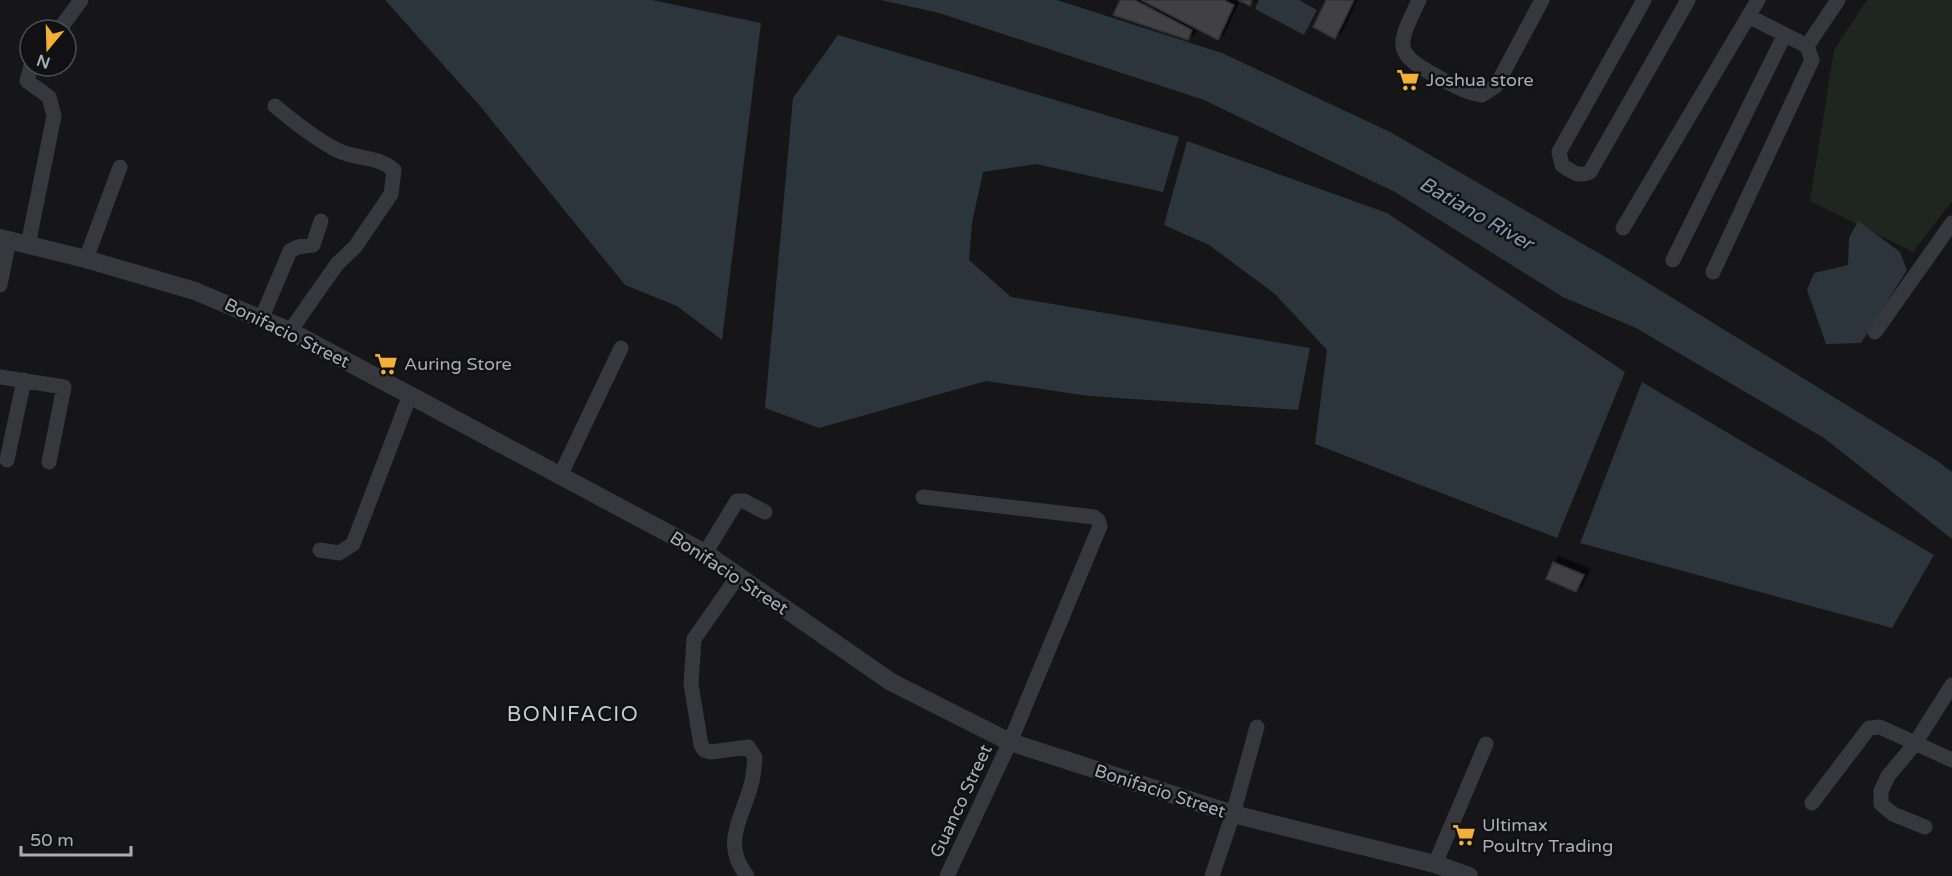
<svg xmlns="http://www.w3.org/2000/svg" width="1952" height="876" font-family="'Varela Round',sans-serif">
  <style>
    .green { fill: #1e261f }
    .water { fill: #2c353c }
    .building { fill: #404145; stroke: #303034; stroke-width: 1.5; filter: url(#shadow) }
    .lines { fill: none; stroke-linecap: round; stroke-linejoin: round }
    .minor { stroke: #37383d; stroke-width: 15 }
    .tertiary { stroke: #37383d; stroke-width: 18 }
    .labels { text-anchor: middle; dominant-baseline: central; stroke-width: 5; stroke-linejoin: round; paint-order: stroke }
    .poi-label { font-size: 18px; fill: #a8adb8; stroke: #111113; text-anchor: start }
    .street-label { font-size: 18px; fill: #a8adb8; stroke: #111113 }
    .water-label { font-size: 20px; font-style: italic; fill: #7f9bb3; stroke: #111113 }
    .quarter-label { font-size: 21px; letter-spacing: 1.5px; fill: #c9ccd4; stroke: #111113 }
  </style>
  <defs>
    <filter id="shadow"><feDropShadow dx="5.5" dy="-5.5" stdDeviation="0" flood-color="#0009"/></filter>
  </defs>
  <rect width="100%" height="100%" fill="#161618"/>
  <!-- green -->
  <path class="green" d="M1867,0H1952V201L1913,252L1810,201L1834,50Z"/>
  <!-- water -->
  <path class="water" d="M385,0H652L761,23L722,340L677,306L625,285L480,106Z
    M881,0H1057L1222,53L1392,133L1614,262L1936,460L1952,472V539L1824,438L1636,328L1563,297L1395,192L1204,100L939,13Z
    M1259,0H1299L1317,10L1304,35L1255,9Z
    M838,35L1179,137L1163,192L1036,164L983,172L972,223L969,260L1011,297L1310,348L1298,410L1089,396L986,381L819,428L765,408L793,98Z
    M1187,141L1387,213L1625,372L1557,538L1315,444L1327,350L1275,294L1209,245L1164,225Z
    M1858,221L1900,252L1907,270L1861,343L1826,344L1807,290L1814,273L1848,265L1849,238Z
    M1642,382L1934,555L1892,628L1580,543Z"/>
  <!-- building -->
  <path class="building" d="M1120,0H1135L1192,30L1188,40L1113,15Z
    M1141,0H1224L1234,5L1218,40Z
    M1238,0H1252L1250,6Z
    M1326,0H1354L1335,39L1313,27Z
    M1553,562L1584,575L1576,592L1546,579Z"/>
  <g class="lines">
    <!-- minor -->
    <path class="minor" d="M1419,0C1398,45 1391,52 1438,77C1453,85 1466,93 1482,95L1496,86L1542,0
      M1644,0L1559,152L1562,165C1571,171 1579,178 1590,172L1688,0
      M1748,16L1807,46
      M59,30L81,0
      M275,106C294,122 314,138 337,150C357,160 376,155 394,170L391,194L355,247L337,264L290,331
      M1623,228L1758,0
      M28,245L54,116L49,97L27,81L31,66
      M86,259L120,167
      M1673,260L1784,36
      M1713,272L1812,60L1807,46L1838,0
      M0,285L9,240
      M262,317L290,251L298,247L313,245L321,221
      M1875,332L1952,223
      M0,377L64,387L49,462
      M7,460L24,380
      M561,474L621,348
      M923,497L1094,517L1098,520L1100,526L1010,742L947,876
      M320,550L339,553L353,544L410,395
      M705,553L737,501H744L765,512
      M738,576L694,639L691,684L701,745L704,750L711,752L748,747L755,757C754,766 754,776 751,785C742,819 721,843 747,876
      M1812,803L1869,728L1880,727L1952,760
      M1925,827L1893,814L1881,804V791L1888,776L1914,745L1952,685
      M1435,864L1486,744
      M1212,876L1233,814L1257,727"/>
    <!-- tertiary -->
    <path class="tertiary" d="M0,238L86,259L195,291L290,331L705,553L891,682L1010,742L1233,814L1435,864L1469,876"/>
  </g>
  <!-- icons -->
  <defs>
    <g id="supermarket-bare" transform="scale(1.8)"><path d="M-6-5.5h2.5l.6 2H6L4.5 2H-2.5L-4.4-4H-6ZM-1.5 3.2a1.3 1.3 0 1 0 .1 0ZM3 3.2a1.3 1.3 0 1 0 .1 0Z" fill="#f2b134" stroke="#111113" stroke-width="2.5" paint-order="stroke"/></g>
  </defs>
  <g fill-rule="evenodd">
    <use href="#supermarket-bare" x="1408" y="80"/>
    <use href="#supermarket-bare" x="386" y="364"/>
    <use href="#supermarket-bare" x="1464" y="835"/>
  </g>
  <g class="labels">
    <!-- poi labels -->
    <g class="poi-label">
      <text x="1426" y="80">Joshua store</text>
      <text x="404" y="364">Auring Store</text>
      <text x="1482" y="825">Ultimax<tspan x="1482" dy="21">Poultry Trading</tspan></text>
    </g>
    <!-- street labels -->
    <g class="street-label">
      <text transform="translate(287 333) rotate(26)">Bonifacio Street</text>
      <text transform="translate(729 573) rotate(33)">Bonifacio Street</text>
      <text transform="translate(1160 791) rotate(18)">Bonifacio Street</text>
      <text transform="translate(961 801) rotate(-65)">Guanco Street</text>
    </g>
    <!-- water labels -->
    <g class="water-label">
      <text transform="translate(1476 214) rotate(30)">Batiano River</text>
    </g>
    <!-- quarter labels -->
    <g class="quarter-label">
      <text x="573" y="714">BONIFACIO</text>
    </g>
  </g>
  <!-- north arrow -->
  <g transform="translate(48 48) rotate(199)"><circle r="28" fill="#111113" stroke="#4d4f55" stroke-width="1.5"/>
  <path d="M0-4.5L10 22L0 15L-10 22Z" fill="#f2b134"/>
  <text y="-9" font-size="16" font-weight="bold" text-anchor="middle" fill="#a8adb8">N</text>
  </g>
  <!-- scale -->
  <path d="M21 846v9h110v-9" fill="none" stroke="#a8adb8" stroke-width="3"/>
  <text x="30" y="846" font-size="18" fill="#a8adb8" stroke="#111113" stroke-width="4.5" paint-order="stroke">50 m</text>
</svg>
